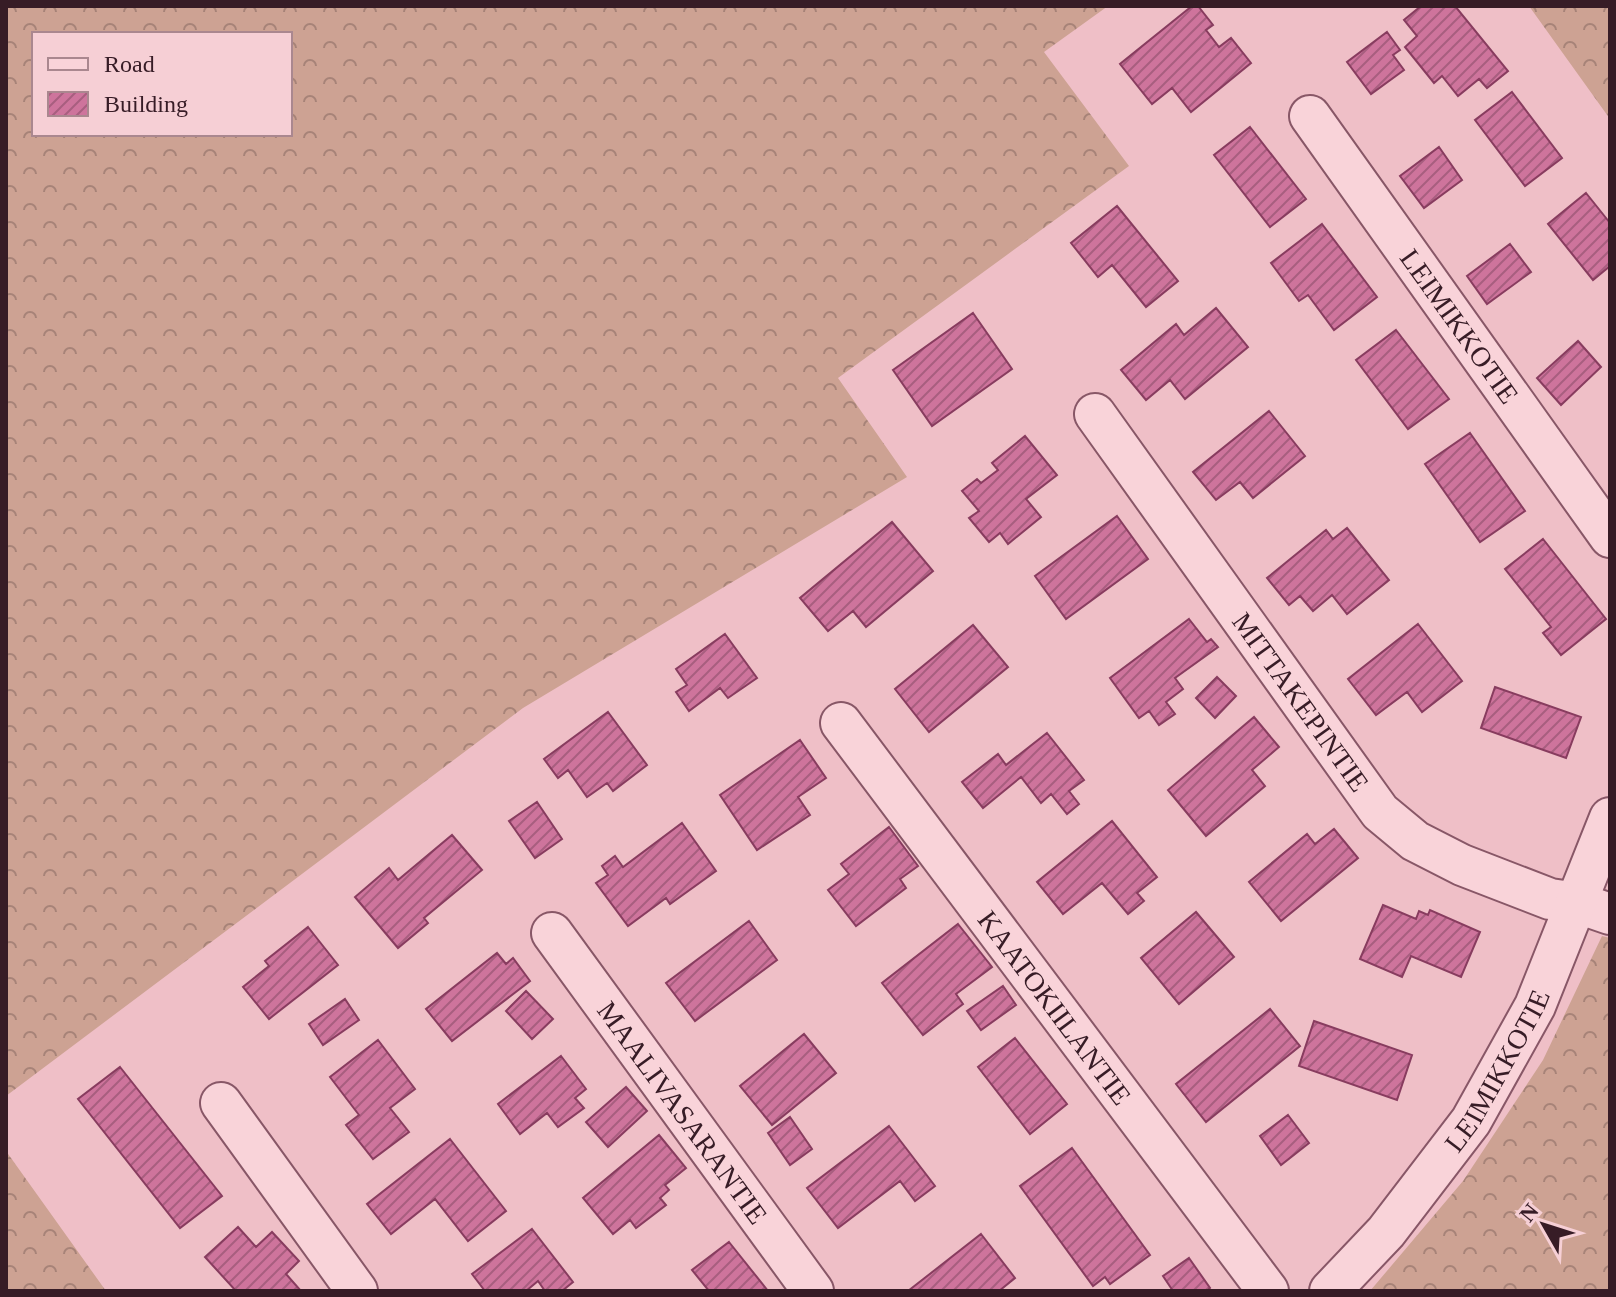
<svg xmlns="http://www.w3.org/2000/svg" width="1616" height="1297" font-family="'Times New Roman',serif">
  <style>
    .forest { fill: url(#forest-crowns); fill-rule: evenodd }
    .building { fill: url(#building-hatch); stroke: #883c5f; stroke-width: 2 }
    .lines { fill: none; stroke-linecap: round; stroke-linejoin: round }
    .minor-casing { stroke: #885767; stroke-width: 44 }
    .minor { stroke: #f9d3d9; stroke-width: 40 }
    .labels { text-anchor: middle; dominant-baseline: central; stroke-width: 7; stroke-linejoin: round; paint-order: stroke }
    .street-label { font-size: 28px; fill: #371c26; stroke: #f6cfd5 }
  </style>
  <defs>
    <pattern id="forest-crowns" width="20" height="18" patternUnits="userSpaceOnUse" patternTransform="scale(2)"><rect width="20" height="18" fill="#cda293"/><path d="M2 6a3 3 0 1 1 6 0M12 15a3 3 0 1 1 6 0" fill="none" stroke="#a78378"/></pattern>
    <pattern id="building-hatch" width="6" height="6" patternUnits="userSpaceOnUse" patternTransform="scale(2)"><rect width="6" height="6" fill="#ce749c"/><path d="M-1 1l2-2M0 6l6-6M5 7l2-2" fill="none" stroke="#a85e7f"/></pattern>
  </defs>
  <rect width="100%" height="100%" fill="#efbfc7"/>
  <!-- forest -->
  <path class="forest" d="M6,6H1108L1044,52L1129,166L838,378L907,477L523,708L6,1096ZM34,34H290V134H34Z
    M1529,6H1610V119Z
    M1602,936L1610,938V1291H1370L1463,1181L1543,1060Z
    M6,1151L106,1291H6Z"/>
  <!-- building -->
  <path class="building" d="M1192,6H1198L1213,25L1206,30L1219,47L1231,38L1251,63L1191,112L1172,88L1152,104L1120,64Z
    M1421,6H1455L1508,71L1487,88L1479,79L1458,96L1442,76L1434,83L1405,47L1417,36L1404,20Z
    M1387,32L1400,50L1393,55L1404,70L1371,94L1347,62Z
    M1512,92L1562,158L1525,186L1475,120Z
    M1250,127L1306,199L1270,227L1214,155Z
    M1439,147L1462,180L1424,208L1400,176Z
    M1586,193L1610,223V266L1593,280L1548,224Z
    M1117,206L1178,281L1146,307L1112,265L1098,277L1071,243Z
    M1322,224L1377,297L1334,330L1308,295L1299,301L1271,263Z
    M1510,244L1531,272L1487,304L1467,276Z
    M1216,308L1248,347L1185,399L1170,380L1146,400L1121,370L1176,324L1184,335Z
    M973,313L1012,369L932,426L893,370Z
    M1396,330L1449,399L1408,429L1356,360Z
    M1578,341L1601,367L1561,405L1537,378Z
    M1269,411L1305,456L1253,498L1240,482L1216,500L1193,472Z
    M1470,433L1525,511L1480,542L1425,464Z
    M1025,436L1057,475L1026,499L1041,517L1008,544L1000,533L989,542L969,518L979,511L962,491L977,479L981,483L998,470L992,463Z
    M1117,516L1148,559L1066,619L1035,576Z
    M892,522L933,571L866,627L853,611L828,631L800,598Z
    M1347,528L1389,580L1347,614L1332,595L1313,611L1300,596L1289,605L1267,578L1326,530L1333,539Z
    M1543,539L1606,619L1561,655L1543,633L1551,627L1505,569Z
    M1189,619L1207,642L1211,639L1218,647L1175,678L1183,689L1166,702L1175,714L1159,725L1149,711L1139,718L1110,678Z
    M1418,624L1462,681L1422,712L1407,692L1376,715L1348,679Z
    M973,625L1008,667L929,732L895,689Z
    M725,634L757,678L728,698L720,688L689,711L676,692L687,685L676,669Z
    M1217,677L1236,696L1215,718L1196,698Z
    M1495,687L1581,717L1566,758L1481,728Z
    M608,712L647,765L613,791L607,783L587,797L568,770L558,778L544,759Z
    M1254,717L1279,747L1252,770L1265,786L1206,836L1168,790Z
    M1047,733L1084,780L1069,791L1079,804L1067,814L1051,794L1041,803L1021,777L983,808L962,782L998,754L1006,765Z
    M800,740L826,778L798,797L810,815L757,850L720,795Z
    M537,802L562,839L535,858L509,821Z
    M1112,821L1157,877L1137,893L1144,901L1128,914L1102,883L1063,914L1037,882Z
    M682,823L716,871L670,904L666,898L628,926L596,883L608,875L602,866L615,856L623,867Z
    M889,827L918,866L900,879L906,888L856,926L828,890L849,874L841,864Z
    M1334,829L1358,858L1281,921L1249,882L1307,834L1315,844Z
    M452,835L482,870L424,918L428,923L398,948L355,897L389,868L398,880Z
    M1383,905L1416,919L1419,911L1428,915L1430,910L1480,932L1461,977L1411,956L1402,977L1360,959Z
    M1196,912L1234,957L1179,1004L1141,958Z
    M749,921L777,960L695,1021L666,983Z
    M958,924L992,967L956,994L963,1004L923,1035L882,983Z
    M308,927L338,965L269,1019L243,987L269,966L265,961Z
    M497,953L506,964L513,958L530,981L452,1041L426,1009Z
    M1003,986L1016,1005L981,1030L967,1011Z
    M526,991L553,1019L532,1039L506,1011Z
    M345,999L359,1020L323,1045L309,1024Z
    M1270,1009L1300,1046L1206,1122L1176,1084Z
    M1314,1021L1412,1055L1397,1100L1299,1066Z
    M804,1034L836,1073L772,1125L740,1086Z
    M1015,1038L1067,1104L1030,1134L978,1067Z
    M378,1040L415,1089L390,1108L409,1132L373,1159L346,1125L359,1115L330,1077Z
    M561,1056L586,1089L575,1098L584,1108L558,1127L547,1113L520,1134L498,1104Z
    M120,1067L222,1196L180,1228L78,1099Z
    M626,1087L647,1111L608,1147L586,1122Z
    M1288,1115L1309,1143L1281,1165L1260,1136Z
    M790,1117L812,1149L790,1165L768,1133Z
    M889,1126L935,1186L915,1201L900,1181L838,1228L807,1188Z
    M659,1135L686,1168L665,1185L669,1190L660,1198L666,1205L636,1228L630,1220L613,1234L583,1198Z
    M450,1139L506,1211L468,1241L435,1199L391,1234L367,1204Z
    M1072,1148L1150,1255L1110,1284L1105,1277L1093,1286L1020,1186Z
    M238,1227L256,1247L272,1232L299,1261L286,1274L301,1291H236L205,1257Z
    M532,1229L573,1282L562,1291H545L538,1281L526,1291H485L472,1274Z
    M981,1234L1015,1278L999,1291H908Z
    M729,1242L768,1291H709L692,1270Z
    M1189,1258L1210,1288L1207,1291H1173L1163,1276Z"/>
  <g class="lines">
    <!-- minor casing -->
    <g class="minor-casing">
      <g id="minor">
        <path id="s1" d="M1310,116L1610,537"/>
        <path id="s2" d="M1095,414L1380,812L1415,841L1462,865L1550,899L1578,903L1610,914"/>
        <path id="s3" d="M841,723L1268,1291"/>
        <path id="s4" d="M552,933L813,1291"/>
        <path d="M221,1103L357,1291"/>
        <path id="s5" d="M1330,1291L1386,1232L1471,1121L1535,1006L1610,818"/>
      </g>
    </g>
    <!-- minor -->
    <use href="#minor" class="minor"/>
  </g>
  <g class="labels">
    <!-- street labels -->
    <g class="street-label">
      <text stroke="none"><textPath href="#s1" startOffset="258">LEIMIKKOTIE</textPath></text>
      <text stroke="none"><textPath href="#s2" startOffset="354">MITTAKEPINTIE</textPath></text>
      <text stroke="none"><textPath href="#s3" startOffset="356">KAATOKIILANTIE</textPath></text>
      <text stroke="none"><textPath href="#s5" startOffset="278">LEIMIKKOTIE</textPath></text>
      <text stroke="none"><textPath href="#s4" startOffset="222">MAALIVASARANTIE</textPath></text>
    </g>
  </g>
  <!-- border -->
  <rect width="1616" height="1297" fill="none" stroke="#371c26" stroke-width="16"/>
  <!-- legend -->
  <rect x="32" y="32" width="260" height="104" fill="#f6cfd5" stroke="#aa878f" stroke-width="2"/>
  <rect x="48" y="58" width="40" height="12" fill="#f9d3d9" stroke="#aa878f" stroke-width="2"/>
  <text x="104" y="72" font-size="24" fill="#371c26">Road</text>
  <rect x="48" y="92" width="40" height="24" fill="url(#building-hatch)" stroke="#aa878f" stroke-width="2"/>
  <text x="104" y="112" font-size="24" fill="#371c26">Building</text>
  <!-- north arrow -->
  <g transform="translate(1544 1225) rotate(309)" stroke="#f6cfd5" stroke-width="6" paint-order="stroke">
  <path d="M0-6L14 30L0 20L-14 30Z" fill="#371c26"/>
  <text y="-12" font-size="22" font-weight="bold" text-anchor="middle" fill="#371c26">N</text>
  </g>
</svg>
